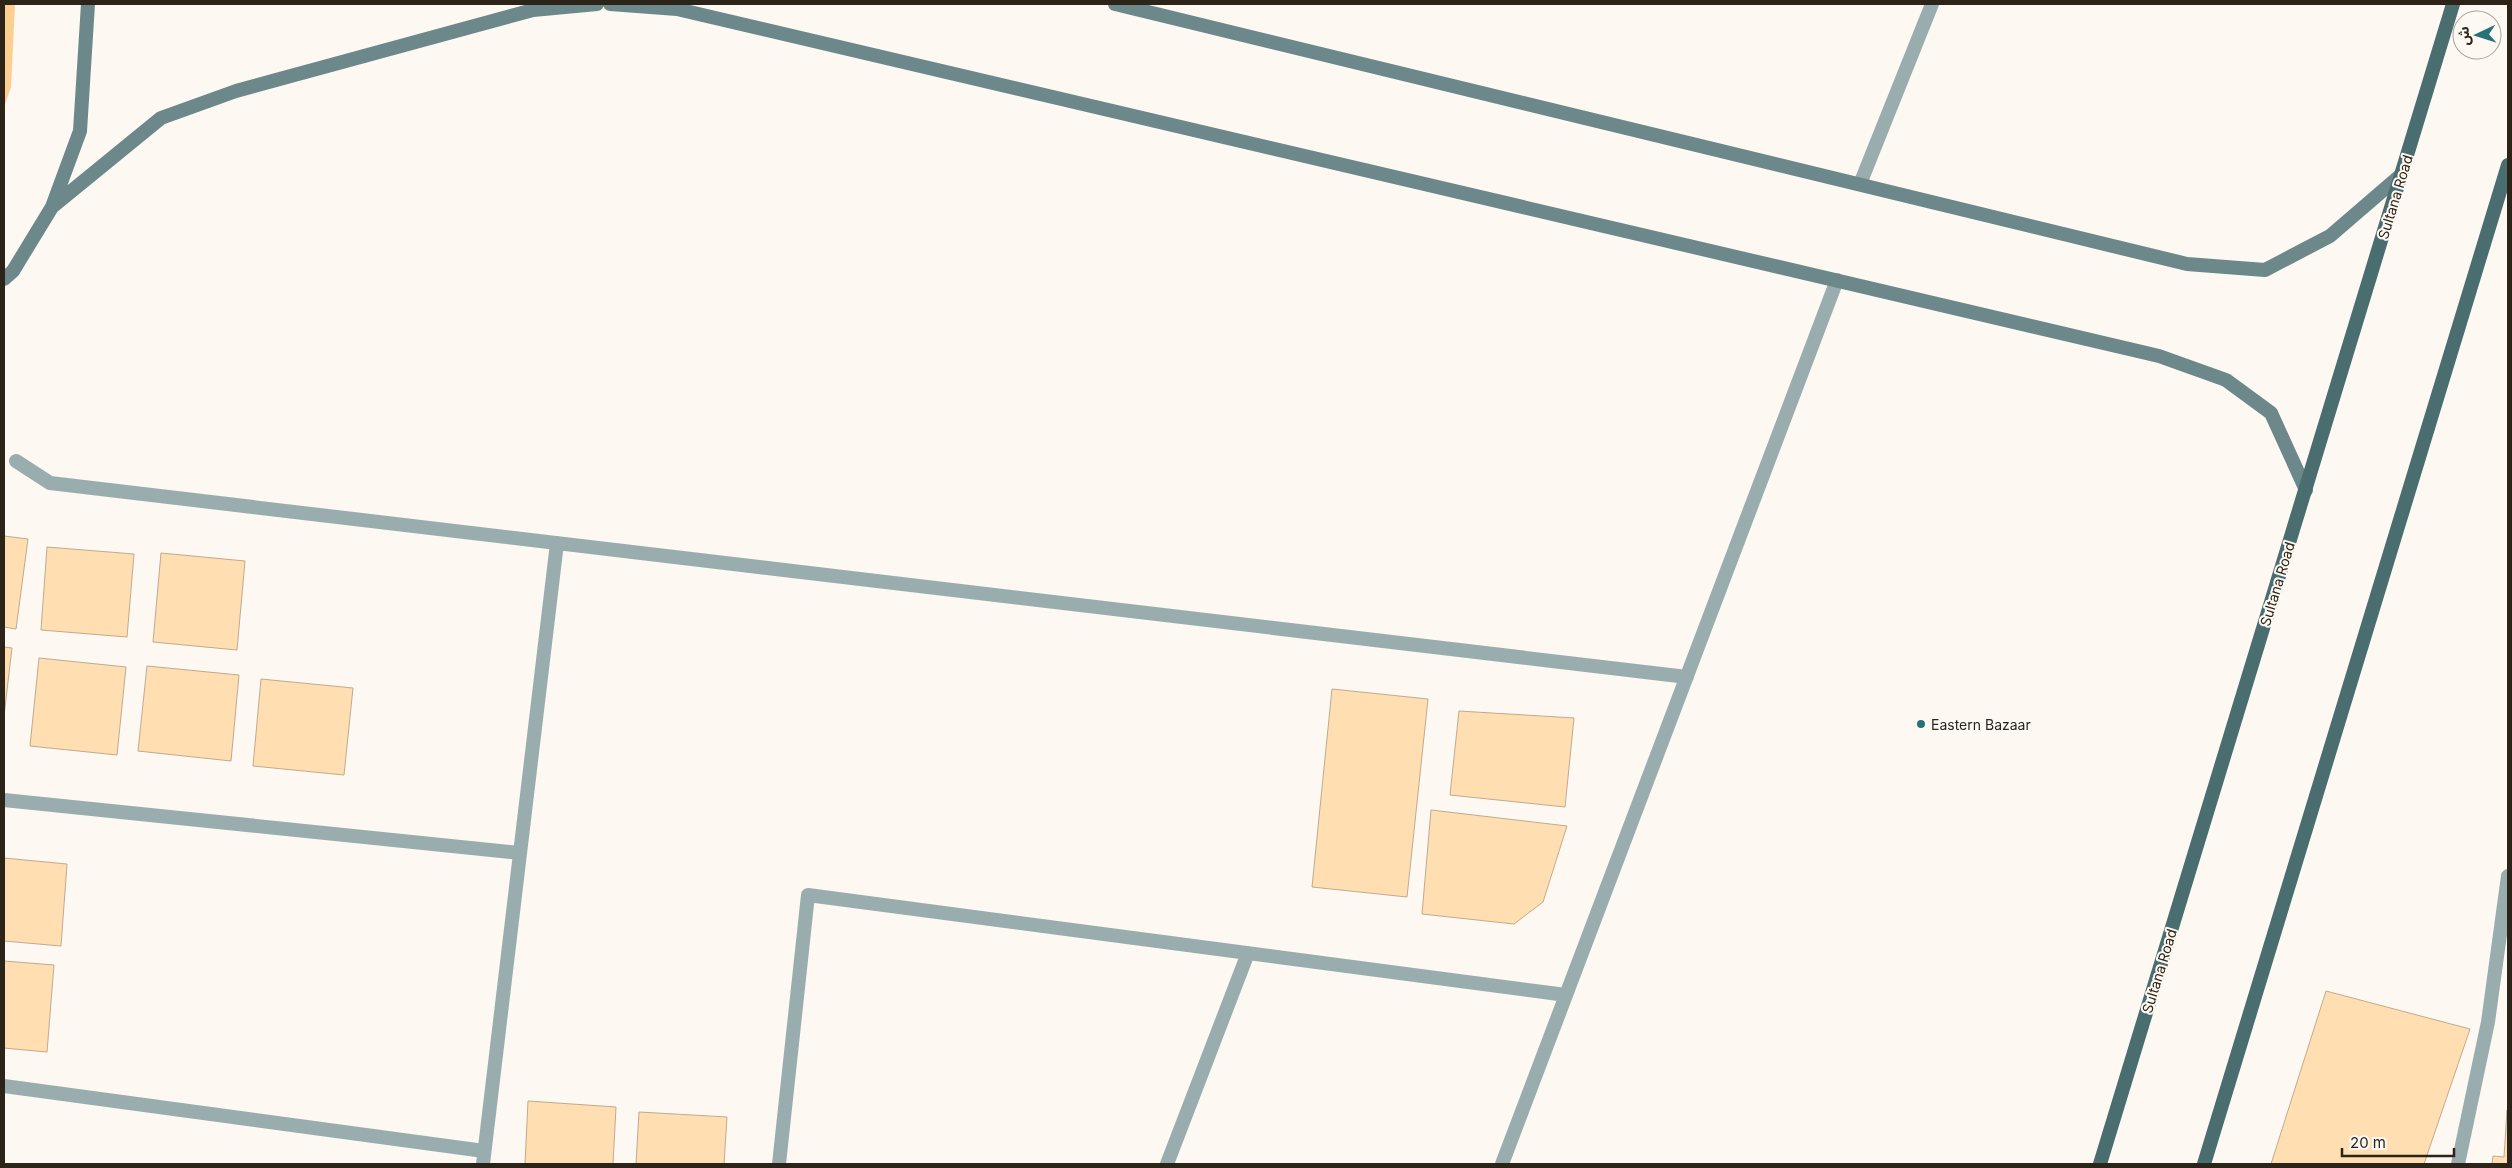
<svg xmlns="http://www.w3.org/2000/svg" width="2512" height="1168" font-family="Inter,'Noto Sans Arabic',sans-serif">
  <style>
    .green { fill: #fcce8f }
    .building { fill: #ffdeb2; stroke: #c1aa8d }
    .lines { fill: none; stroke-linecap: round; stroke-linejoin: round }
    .minor { stroke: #9aadae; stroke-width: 14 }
    .secondary { stroke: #6c888a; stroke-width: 14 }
    .primary { stroke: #4a6e70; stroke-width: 14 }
    .poi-dot { fill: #277177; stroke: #fdf8f2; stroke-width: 2 }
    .labels { text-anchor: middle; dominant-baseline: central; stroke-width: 4; stroke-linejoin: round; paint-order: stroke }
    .street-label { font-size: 14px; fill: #2d2419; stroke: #fdf8f2 }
    .poi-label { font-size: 14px; fill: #2d2419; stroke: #fdf8f2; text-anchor: start }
  </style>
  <rect width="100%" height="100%" fill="#fdf8f2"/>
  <!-- green -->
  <path class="green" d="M4,4H15L11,87L4,107Z"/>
  <!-- building -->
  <path class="building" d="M4,536L28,539L16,629L4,627Z
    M47,547L134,554L127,637L41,630Z
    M161,553L245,561L237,650L153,642Z
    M4,647L12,648L4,716Z
    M39,658L126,667L117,755L30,746Z
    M147,666L239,675L231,761L138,751Z
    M261,679L353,688L344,775L253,766Z
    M1332,689L1428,699L1407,897L1312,887Z
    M1459,711L1574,718L1565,807L1450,795Z
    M1431,810L1567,826L1543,902L1514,924L1422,914Z
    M4,858L67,864L61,946L4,941Z
    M4,961L54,965L47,1052L4,1048Z
    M2326,991L2470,1029L2424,1164H2271Z
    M528,1101L616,1107L613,1164H525Z
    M2507,1110L2508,1164H2492L2493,1156L2504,1157Z
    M639,1112L727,1117L724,1164H636Z"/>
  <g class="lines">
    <!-- minor -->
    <path class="minor" d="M1860,184L1932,4
      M16,461L50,483L1687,677
      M4,800L520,853
      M4,1086L484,1151
      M483,1164L557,543
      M779,1164L808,895L1566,995
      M1167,1164L1248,953
      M1502,1164L1837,280
      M2458,1164L2488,1022L2508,876"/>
    <!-- secondary -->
    <path class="secondary" d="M610,4L677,9L2159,356L2226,380L2271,413L2306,490
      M1115,4L2187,264L2265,270L2330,236L2402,174
      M52,207L161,118L236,91L533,10L597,4
      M4,279L13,271L52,207L80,131L88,4"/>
    <!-- primary -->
    <path class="primary" d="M2100,1164L2453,4
      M2204,1164L2508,165"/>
  </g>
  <!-- markers -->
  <circle class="poi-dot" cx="1921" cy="724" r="5"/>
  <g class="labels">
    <!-- street labels -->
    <g class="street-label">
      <text transform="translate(2395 197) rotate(-73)">Sultana Road</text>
      <text transform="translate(2277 584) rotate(-73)">Sultana Road</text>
      <text transform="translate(2159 971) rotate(-73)">Sultana Road</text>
    </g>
    <!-- poi labels -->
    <g class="poi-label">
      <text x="1931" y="724">Eastern Bazaar</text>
    </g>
  </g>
  <!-- border -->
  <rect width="2512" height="1168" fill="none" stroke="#2d2419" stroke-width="10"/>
  <!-- north arrow -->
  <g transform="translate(2477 35) rotate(266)"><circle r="24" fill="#fdf8f2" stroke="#aaa39b"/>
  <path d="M0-4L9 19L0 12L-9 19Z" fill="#277177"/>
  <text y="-8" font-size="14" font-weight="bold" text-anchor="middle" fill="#2d2419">ش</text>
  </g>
  <!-- scale -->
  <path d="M2342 1148v8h112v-8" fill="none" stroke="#2d2419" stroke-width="2.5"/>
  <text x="2350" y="1148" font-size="15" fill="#2d2419" stroke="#fdf8f2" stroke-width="4" paint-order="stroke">20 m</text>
</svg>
